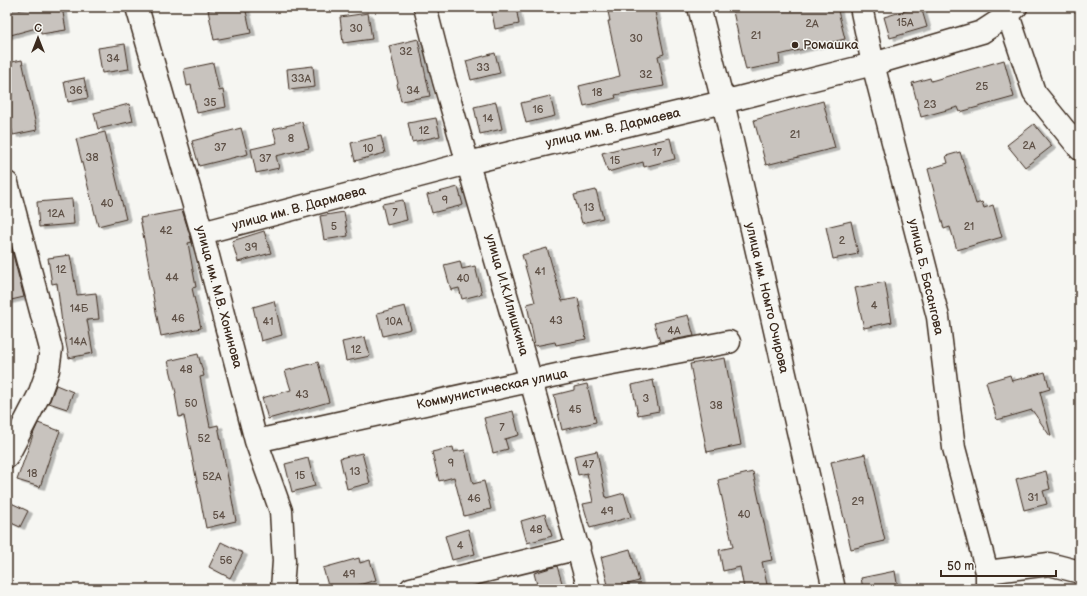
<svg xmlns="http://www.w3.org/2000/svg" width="1087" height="596" font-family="'Balsamiq Sans',sans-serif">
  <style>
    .building { fill: #c8c3be; stroke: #3b2a1e; filter: url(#shadow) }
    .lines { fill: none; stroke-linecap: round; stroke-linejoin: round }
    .minor-casing { stroke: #3b2a1e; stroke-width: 25 }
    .minor { stroke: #f6f6f2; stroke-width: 22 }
    .poi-dot { fill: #3b2a1e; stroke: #f6f6f2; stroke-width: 1.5 }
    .labels { text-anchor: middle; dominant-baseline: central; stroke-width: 3; stroke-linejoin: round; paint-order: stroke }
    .number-label { font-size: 11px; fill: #5e5046 }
    .poi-label { font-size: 13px; fill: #3b2a1e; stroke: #f6f6f2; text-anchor: start }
    .street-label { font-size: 13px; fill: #3b2a1e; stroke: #f6f6f2 }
  </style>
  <defs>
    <filter id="shadow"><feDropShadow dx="4.5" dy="2.5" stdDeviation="0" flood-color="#0004"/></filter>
  </defs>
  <rect width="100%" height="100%" fill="#f6f6f2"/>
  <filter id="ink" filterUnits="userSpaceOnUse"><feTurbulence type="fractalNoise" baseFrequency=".025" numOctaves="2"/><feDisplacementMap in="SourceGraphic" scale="8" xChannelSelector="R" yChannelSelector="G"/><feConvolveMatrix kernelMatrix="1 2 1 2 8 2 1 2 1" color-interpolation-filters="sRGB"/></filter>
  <g filter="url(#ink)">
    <!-- building -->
    <path class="building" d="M7,7H18L19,10L38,7H62L66,30L41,34L40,27L7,36Z
      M222,7H245L251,33L214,40L208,10Z
      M491,7H516L519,24L495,29Z
      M607,7H654L664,54L658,56L664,86L615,95L616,98L584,106L579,86L620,76L608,21H610Z
      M732,7H837L845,39L779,55L780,63L746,70Z
      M918,7H921L927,27L890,38L884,17Z
      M368,13L372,39L343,43L340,17Z
      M418,39L430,96L401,101L397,84L398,83L389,46Z
      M125,44L129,69L102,73L98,48Z
      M495,53L500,73L471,80L466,61Z
      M22,60L37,130L13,135L7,110V63Z
      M1004,60L1014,97L960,112L958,107L921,117L912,83L930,78L931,81Z
      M213,63L219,91L223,90L226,107L197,113L191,85L187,86L184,69Z
      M313,66L315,87L289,90L287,69Z
      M84,78L88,98L68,102L64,82Z
      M550,96L555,116L526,123L521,103Z
      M823,101L835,148L766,165L754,120Z
      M496,102L502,129L480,134L474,107Z
      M129,104L133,121L98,129L94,113Z
      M436,118L440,136L412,142L408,123Z
      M302,122L309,148L276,156L279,168L256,173L251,149L277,143L273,129Z
      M1034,124L1052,146L1025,167L1007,145Z
      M241,128L248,154L199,166L192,141Z
      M105,132L126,219L98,226L76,139Z
      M381,136L385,153L355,161L351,143Z
      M670,138L675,159L644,167L643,162L608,172L602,153L622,148V149Z
      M960,152L976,204L982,202L984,208L993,205L1002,237L957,250L950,227L944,229L928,169L948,163L946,156Z
      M458,187L463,205L432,213L427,195Z
      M596,190L603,218L582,223L574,195Z
      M72,199L74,224L39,227L37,202Z
      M403,200L407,220L387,225L382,204Z
      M182,210L192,242L188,243L196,287L192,288L201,328L161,336L155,307L148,267L149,266L140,218Z
      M344,212L348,236L324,240L320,216Z
      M851,221L858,254L833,259L826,227Z
      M264,231L271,253L238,262L232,241Z
      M7,236H8L24,297L7,301Z
      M547,248L562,301L578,298L586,339L556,345L555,342L535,346L527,304L535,302L522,255Z
      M70,255L77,295L96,293L99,319L87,320L93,353L69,358L62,323L57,283L52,284L48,258Z
      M460,261L462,269L475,266L482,294L462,299L459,288L451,290L444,265Z
      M885,282L892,322L864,328L855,288Z
      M274,301L282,335L261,341L253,307Z
      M405,306L411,329L383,336L377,313Z
      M688,315L694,336L660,342L654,323Z
      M365,337L370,356L346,361L342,342Z
      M198,354L204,376L200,377L210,427L218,425L236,521L206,528L184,416L179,417L175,394L176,393L168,361Z
      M725,358L741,445L707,452L690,364Z
      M318,362L329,402L268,419L262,398L291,390L285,371Z
      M1045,372L1050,389L1040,392L1051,436H1050L1032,410L997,420L986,382L1010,375L1012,381Z
      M653,380L659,411L638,415L632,385Z
      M587,384L596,422L562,430L554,395L574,390V387Z
      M56,385L73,392L67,409L49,403Z
      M513,411L519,435L505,439L508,449L493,453L484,418Z
      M38,423L60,431L54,447H53L40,487L17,480L34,432Z
      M453,447L454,452L465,450L473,484L484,481L491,509L464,516L454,477L439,481L432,452Z
      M597,451L606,498L624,493L631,517L590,528L583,504L593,502L587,473L578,475L574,456Z
      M362,453L370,483L347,489L340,458Z
      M865,454L885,541L851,549L831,462Z
      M308,458L315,486L292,492L285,464Z
      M1046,471L1050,489L1043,491L1047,504L1024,510L1016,479Z
      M753,472L772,560L762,562L768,589H744L740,567L723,571L719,550L733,547L718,480Z
      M7,501L28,511L20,527L7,521Z
      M545,514L552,536L527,543L521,521Z
      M468,529L475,554L452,560L445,536Z
      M221,542L243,553L230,578L209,567Z
      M630,549L639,581L609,589L601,557Z
      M359,558L360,563L370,560L376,580L345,589H329L323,568Z
      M557,566L563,586L551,589H538L534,573Z
      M895,571L898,589H863L861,578Z"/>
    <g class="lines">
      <!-- minor casing -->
      <g class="minor-casing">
        <path id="minor" d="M137,7L202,233L256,441L281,511L284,561L282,589
          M425,7L444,81L531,381L589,589
          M699,7L723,102L834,589
          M861,7L873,64L938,317L954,448L987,572V589
          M1008,15L1034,92L1080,149
          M7,183L51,349L48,370L39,395L7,457
          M202,233L468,163L723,102L873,64L982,32L1008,15L1016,7
          M256,441L575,371L729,342
          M987,572L1049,564L1080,572
          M411,589L579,548"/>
      </g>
      <!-- minor -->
      <use href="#minor" class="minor"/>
    </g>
  </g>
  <!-- markers -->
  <circle class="poi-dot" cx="795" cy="45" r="4"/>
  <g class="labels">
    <!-- number labels -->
    <g class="number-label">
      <text x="905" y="22">15А</text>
      <text x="812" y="23">2А</text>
      <text x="356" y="28">30</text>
      <text x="756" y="35">21</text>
      <text x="636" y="38">30</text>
      <text x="406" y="51">32</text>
      <text x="113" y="58">34</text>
      <text x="483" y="67">33</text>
      <text x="646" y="74">32</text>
      <text x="301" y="78">33А</text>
      <text x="982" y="86">25</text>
      <text x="76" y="90">36</text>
      <text x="413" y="90">34</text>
      <text x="597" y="92">18</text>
      <text x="210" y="102">35</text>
      <text x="930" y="104">23</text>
      <text x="538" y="109">16</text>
      <text x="488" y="118">14</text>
      <text x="424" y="130">12</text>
      <text x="795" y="134">21</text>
      <text x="291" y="138">8</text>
      <text x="1029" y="145">2А</text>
      <text x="220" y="147">37</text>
      <text x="368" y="148">10</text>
      <text x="657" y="152">17</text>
      <text x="92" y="157">38</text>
      <text x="265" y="158">37</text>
      <text x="615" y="160">15</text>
      <text x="445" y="200">9</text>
      <text x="107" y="203">40</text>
      <text x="589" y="207">13</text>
      <text x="395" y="212">7</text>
      <text x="56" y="213">12А</text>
      <text x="334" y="226">5</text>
      <text x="969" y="226">21</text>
      <text x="166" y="230">42</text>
      <text x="842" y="240">2</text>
      <text x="251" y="247">39</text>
      <text x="61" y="269">12</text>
      <text x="540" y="271">41</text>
      <text x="172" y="277">44</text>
      <text x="463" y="278">40</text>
      <text x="874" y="305">4</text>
      <text x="79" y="308">14Б</text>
      <text x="178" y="318">46</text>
      <text x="556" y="320">43</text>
      <text x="268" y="321">41</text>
      <text x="394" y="321">10А</text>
      <text x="674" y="330">4А</text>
      <text x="78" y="341">14А</text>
      <text x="356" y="349">12</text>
      <text x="186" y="369">48</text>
      <text x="302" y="394">43</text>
      <text x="646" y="398">3</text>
      <text x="191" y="403">50</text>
      <text x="716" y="405">38</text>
      <text x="575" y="409">45</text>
      <text x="502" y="427">7</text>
      <text x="204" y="438">52</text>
      <text x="451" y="463">9</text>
      <text x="588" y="464">47</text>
      <text x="355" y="471">13</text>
      <text x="32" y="473">18</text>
      <text x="300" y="475">15</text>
      <text x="212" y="476">52А</text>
      <text x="1033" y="497">31</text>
      <text x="474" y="498">46</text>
      <text x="858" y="501">29</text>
      <text x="607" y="511">49</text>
      <text x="744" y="514">40</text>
      <text x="219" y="515">54</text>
      <text x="536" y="529">48</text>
      <text x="460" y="545">4</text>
      <text x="226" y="560">56</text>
      <text x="349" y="574">49</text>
    </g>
    <!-- poi labels -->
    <g class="poi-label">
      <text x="803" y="45">Ромашка</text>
    </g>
    <!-- street labels -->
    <g class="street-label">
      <text transform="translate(613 128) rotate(-13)">улица им. В. Дармаева</text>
      <text transform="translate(299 208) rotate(-15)">улица им. В. Дармаева</text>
      <text transform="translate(926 277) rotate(77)">улица Б. Басангова</text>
      <text transform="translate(507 295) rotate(74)">улица И.К.Илишкина</text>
      <text transform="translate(219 297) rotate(75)">улица им. М.В. Хонинова</text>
      <text transform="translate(767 298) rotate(77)">улица им. Номто Очирова</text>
      <text transform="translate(492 389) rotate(-12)">Коммунистическая улица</text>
    </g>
  </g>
  <!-- margin -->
  <rect width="1087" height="596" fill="none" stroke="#f6f6f2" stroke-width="24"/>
  <rect x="12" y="12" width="1063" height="572" fill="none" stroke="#3b2a1e" stroke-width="1.5" filter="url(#ink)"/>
  <!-- north arrow -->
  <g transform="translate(38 38)" stroke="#f6f6f2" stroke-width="3" paint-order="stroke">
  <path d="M0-3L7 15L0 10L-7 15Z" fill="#3b2a1e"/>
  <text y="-6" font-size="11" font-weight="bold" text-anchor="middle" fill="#3b2a1e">С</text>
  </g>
  <!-- scale -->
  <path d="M941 570v6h115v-6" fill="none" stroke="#3b2a1e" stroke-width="2"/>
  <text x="947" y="570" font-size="12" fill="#3b2a1e" stroke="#f6f6f2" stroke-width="3" paint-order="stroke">50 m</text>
</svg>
